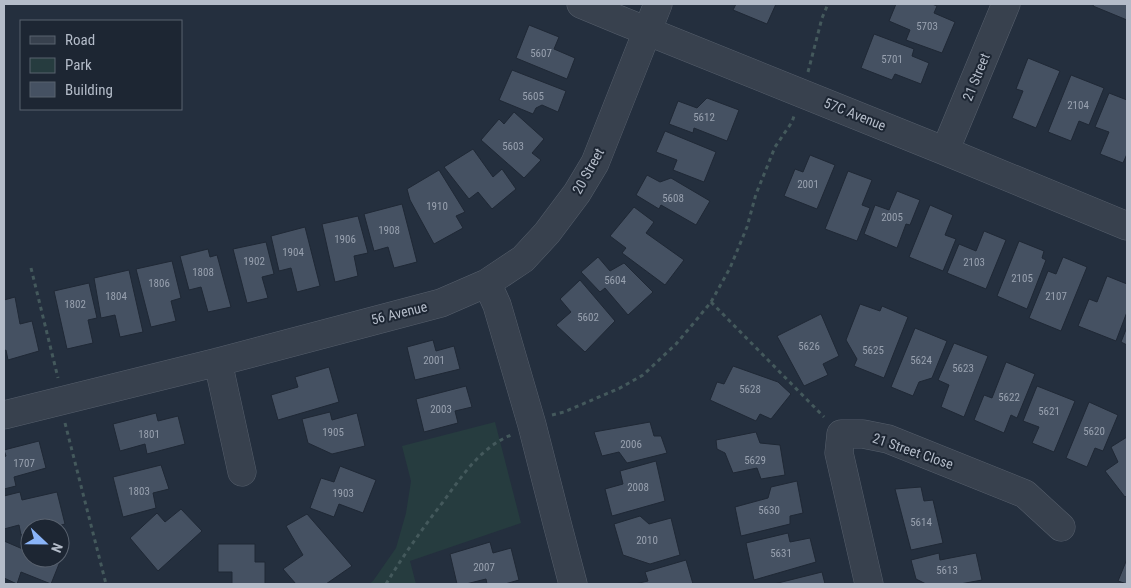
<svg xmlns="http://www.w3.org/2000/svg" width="1131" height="588" font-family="'Roboto Condensed',sans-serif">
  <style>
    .green { fill: #263c3f }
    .building { fill: #455162; stroke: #1f2835 }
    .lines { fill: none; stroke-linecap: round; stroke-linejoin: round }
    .minor-casing { stroke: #565f6c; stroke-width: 29 }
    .path { stroke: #44595c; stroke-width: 3; stroke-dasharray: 4 4; stroke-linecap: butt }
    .minor { stroke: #38414e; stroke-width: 28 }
    .labels { text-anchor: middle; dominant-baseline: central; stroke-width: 4; stroke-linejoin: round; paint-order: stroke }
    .number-label { font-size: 11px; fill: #98a1af }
    .street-label { font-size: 14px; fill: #b4bcc9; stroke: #1d2633 }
  </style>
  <rect width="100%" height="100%" fill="#242f3e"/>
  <!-- green -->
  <path class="green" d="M495,422L521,523L410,561L416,584H369L373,581L396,548L406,513L411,481L402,446Z"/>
  <!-- building -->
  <path class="building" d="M736,4H776L767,24L733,10Z
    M896,4H932L937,6L934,13L955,22L942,53L906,40L910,30L889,21Z
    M1094,4H1127V20L1093,6Z
    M529,25L559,37L554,49L575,58L567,79L516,58Z
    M874,34L914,49L912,56L929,63L921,84L895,74L892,80L861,68Z
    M1028,58L1060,71L1036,128L1012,118L1023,91L1016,89Z
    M512,70L566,91L558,112L542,105L536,108L533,114L499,100Z
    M1071,75L1104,88L1089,125L1079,121L1071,141L1048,132Z
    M1109,93L1127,100V154L1123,163L1100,154L1109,132L1095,127Z
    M707,98L739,110L727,141L694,128L693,133L669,124L678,101L697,108Z
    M514,112L544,139L532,153L541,160L524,178L481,140L499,119L504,124Z
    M665,131L716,152L704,182L673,170L677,160L656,152Z
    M473,149L493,177L502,169L516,189L492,209L478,192L469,199L444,167Z
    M810,155L835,165L817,209L784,196L795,169L803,172Z
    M439,170L465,212L456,216L463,228L434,244L410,200L407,189Z
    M848,171L872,180L862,205L870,208L857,241L825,229Z
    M647,175L660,182L671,178L710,201L696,225L661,205L659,209L636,195Z
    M897,191L920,200L910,225L906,224L897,248L864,234L875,205L889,210Z
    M402,204L417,262L394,268L388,247L374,251L364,214Z
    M930,205L953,215L945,235L956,239L943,271L909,257Z
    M634,207L654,222L646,233L684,260L665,285L622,253L626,248L610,236Z
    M358,216L368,253L354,256L358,276L335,282L322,224Z
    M305,227L320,286L297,292L291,268L279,271L271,236Z
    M984,231L1006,240L986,289L947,273L959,244L976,251Z
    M1019,241L1044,251L1042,258L1046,260L1027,309L997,296Z
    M266,242L274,274L262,277L268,298L247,303L233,249Z
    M208,249L210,257L217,255L231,307L208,312L201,287L189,290L180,256Z
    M598,257L610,271L624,263L653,292L628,315L605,288L600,292L581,272Z
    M1063,257L1087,267L1061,331L1029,318L1048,271L1056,274Z
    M172,261L181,298L171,301L176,321L151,327L136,269Z
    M129,270L143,332L120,337L115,315L101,318L94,278Z
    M1107,276L1127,284V312L1116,341L1078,326L1089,299L1097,302Z
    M580,280L615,321L585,352L556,325L571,312L560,299Z
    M89,283L97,318L88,320L93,343L67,349L54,291Z
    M15,297L20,324L32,321L39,351L8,360L6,350L4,351V300Z
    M860,304L880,311L882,306L908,317L884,378L854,366L857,359L846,340Z
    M821,314L839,356L823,364L828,375L804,386L777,336Z
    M1127,327V345L1121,342Z
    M915,328L947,341L932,378L919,382L913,396L891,387Z
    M433,340L436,351L454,346L460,369L415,380L407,347Z
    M954,343L988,356L964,417L941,407L949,385L938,380Z
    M1006,362L1035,374L1017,418L1011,415L1004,433L974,420L984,395L992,398Z
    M733,366L778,382L791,394L771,419L760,414L756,421L710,400L717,382L724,384Z
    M329,367L339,402L278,420L271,395L298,387L295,377Z
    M466,386L472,407L455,411L458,423L424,432L416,399Z
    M1037,386L1075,401L1054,452L1032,443L1039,427L1023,421Z
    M1089,402L1118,415L1103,451L1095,448L1087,467L1066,458Z
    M330,412L332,420L357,413L365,446L332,454L308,443L302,419Z
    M156,413L158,421L178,416L185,444L147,454L145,444L120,451L113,424Z
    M650,422L654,436H661L667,453L627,463L619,452L602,456L594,432Z
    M756,432L760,443L780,445L785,475L761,479L757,468L733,473L725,453L717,449L716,440Z
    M1127,437V495L1125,497L1105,471L1118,462L1111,447Z
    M39,441L46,468L14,477L16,486L4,489V457L6,456L4,450Z
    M656,461L665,501L612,516L605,489L623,484L620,471Z
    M161,465L169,489L153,493L156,508L123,517L113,477Z
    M340,466L376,480L363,513L339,504L334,517L310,508L321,478L334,482Z
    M797,481L803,513L790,516V524L741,536L735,507L768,498L771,487Z
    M921,487L924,501L933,500L943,543L911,550L895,489Z
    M20,492L22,500L57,492L65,524L50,528H30V533L21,535L19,525L4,529V496Z
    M181,509L202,531L158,571L130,538L157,513L165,522Z
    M307,514L352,566L326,584H296L283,569L303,555L286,526Z
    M640,516L649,524L671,518L680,555L650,564L623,555L614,524Z
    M788,533L790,542L810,538L816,562L754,580L746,543Z
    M29,540L30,558H60V552L63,554L51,584L21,572L17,584L4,578V541L25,550Z
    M490,542L493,553L511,548L519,580L505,584H487L486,579L466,584H457L450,554Z
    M218,544H255V562H265V584H232V572H218Z
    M939,553L940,560L976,553L982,580L960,584H926L916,579L911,560Z
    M1127,559V584L1118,581Z
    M686,560L693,584H635L648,581L645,572Z
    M822,572L825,584H774Z"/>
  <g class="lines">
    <!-- minor casing -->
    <g class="minor-casing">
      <path id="minor" d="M581,4L622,21L945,151L1127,226
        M945,151L1006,4
        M487,283L497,305L532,425L558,527L573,584
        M218,362L242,472
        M4,415L218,362L441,303L487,283L523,259L547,233L577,193L595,163L658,4
        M869,584L839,453L841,434H863L888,439L1025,494L1061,527"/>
    </g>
    <!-- path -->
    <path class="path" d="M808,72L822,18L828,4
      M31,268L58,378
      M711,302L824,417
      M552,415L564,412L620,388L643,375L676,344L693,324L711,302L730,268L747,227L756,194L767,167L775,147L792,122L794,116
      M65,423L106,584
      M386,584C403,556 422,529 443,502C462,476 480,448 511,435"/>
    <!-- minor -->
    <use href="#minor" class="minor"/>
  </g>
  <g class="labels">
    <!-- number labels -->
    <g class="number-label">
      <text x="927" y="26">5703</text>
      <text x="541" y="53">5607</text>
      <text x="892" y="59">5701</text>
      <text x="533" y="96">5605</text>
      <text x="1078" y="105">2104</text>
      <text x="704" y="117">5612</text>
      <text x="513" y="146">5603</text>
      <text x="808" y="184">2001</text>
      <text x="673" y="198">5608</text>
      <text x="437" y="206">1910</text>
      <text x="892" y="217">2005</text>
      <text x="389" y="230">1908</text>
      <text x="345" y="239">1906</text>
      <text x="293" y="252">1904</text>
      <text x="254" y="261">1902</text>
      <text x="974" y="262">2103</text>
      <text x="203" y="272">1808</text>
      <text x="1022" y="278">2105</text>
      <text x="615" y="280">5604</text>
      <text x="159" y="283">1806</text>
      <text x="116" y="296">1804</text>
      <text x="1056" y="296">2107</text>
      <text x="75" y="304">1802</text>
      <text x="588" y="317">5602</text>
      <text x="809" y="346">5626</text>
      <text x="873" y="350">5625</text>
      <text x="434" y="360">2001</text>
      <text x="921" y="360">5624</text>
      <text x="963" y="368">5623</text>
      <text x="750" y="389">5628</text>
      <text x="1009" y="397">5622</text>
      <text x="441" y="409">2003</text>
      <text x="1049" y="411">5621</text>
      <text x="1094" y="431">5620</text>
      <text x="333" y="432">1905</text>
      <text x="149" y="434">1801</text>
      <text x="631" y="444">2006</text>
      <text x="755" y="460">5629</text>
      <text x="24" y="463">1707</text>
      <text x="638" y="487">2008</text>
      <text x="139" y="491">1803</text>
      <text x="343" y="493">1903</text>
      <text x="769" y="510">5630</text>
      <text x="921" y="522">5614</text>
      <text x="647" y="540">2010</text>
      <text x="781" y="553">5631</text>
      <text x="484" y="567">2007</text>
      <text x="947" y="570">5613</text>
    </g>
    <!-- street labels -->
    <g class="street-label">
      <text transform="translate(976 77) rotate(-68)">21 Street</text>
      <text transform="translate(855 114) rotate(22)">57C Avenue</text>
      <text transform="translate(588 171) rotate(-61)">20 Street</text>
      <text transform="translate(399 313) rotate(-14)">56 Avenue</text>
      <text transform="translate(913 451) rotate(19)">21 Street Close</text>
    </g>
  </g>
  <!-- border -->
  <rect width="1131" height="588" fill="none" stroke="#b4bcc9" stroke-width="10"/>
  <!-- legend -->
  <rect x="20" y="20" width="162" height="90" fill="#1d2633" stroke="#59626f"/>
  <rect x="30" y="36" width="25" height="8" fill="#38414e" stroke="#59626f"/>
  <text x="65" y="45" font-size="15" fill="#b4bcc9">Road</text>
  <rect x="30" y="58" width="25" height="15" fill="#263c3f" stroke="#59626f"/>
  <text x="65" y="70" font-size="15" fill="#b4bcc9">Park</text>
  <rect x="30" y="82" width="25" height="15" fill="#455162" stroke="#59626f"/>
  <text x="65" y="95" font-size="15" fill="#b4bcc9">Building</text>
  <!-- north arrow -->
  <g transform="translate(45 543) rotate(112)"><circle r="24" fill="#1d2633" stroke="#59626f"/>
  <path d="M0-4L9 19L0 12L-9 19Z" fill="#8ab4f8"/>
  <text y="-8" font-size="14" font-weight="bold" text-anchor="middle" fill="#b4bcc9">N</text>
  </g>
</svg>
